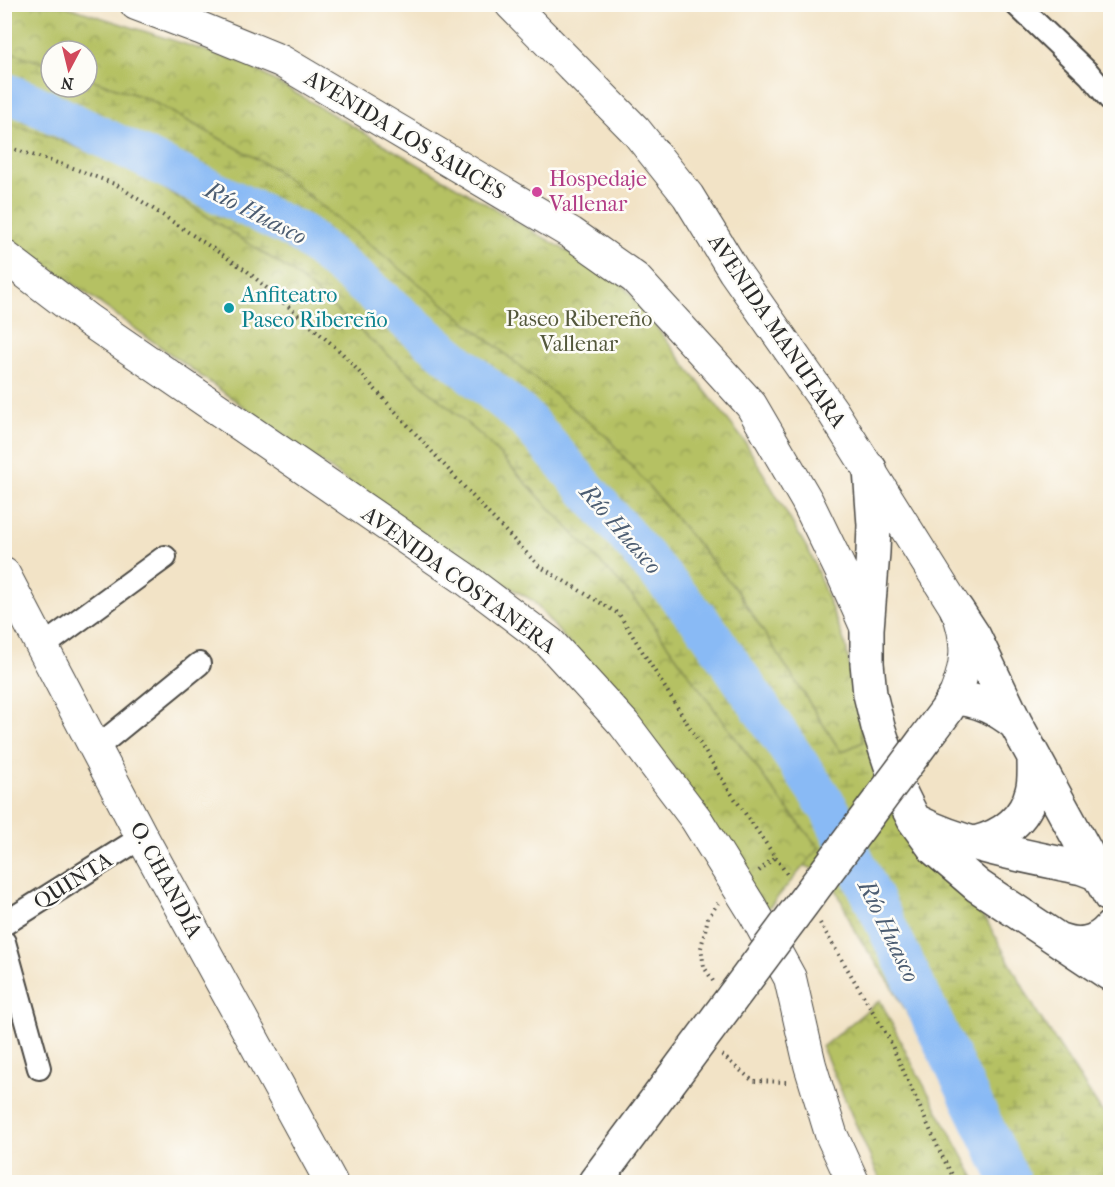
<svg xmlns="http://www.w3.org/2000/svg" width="1115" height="1187" font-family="'IM FELL French Canon',serif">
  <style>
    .wetland { fill: url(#wetland-marsh); stroke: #707647; stroke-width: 1.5 }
    .park { fill: url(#park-crowns); stroke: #707647; stroke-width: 1.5 }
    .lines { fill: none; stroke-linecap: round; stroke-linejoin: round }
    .river { stroke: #89baf5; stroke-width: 40 }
    .street-casing { stroke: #494742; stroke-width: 26 }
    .secondary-casing { stroke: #494742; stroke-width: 34 }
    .primary-casing { stroke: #494742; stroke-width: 36 }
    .path { stroke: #494742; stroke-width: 4; stroke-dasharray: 1.5 4.5; stroke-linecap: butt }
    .street { stroke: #fff; stroke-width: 22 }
    .secondary { stroke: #fff; stroke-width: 32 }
    .primary { stroke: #fff; stroke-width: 33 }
    .primary-bridge-casing { stroke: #494742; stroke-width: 36; stroke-linecap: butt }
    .primary-bridge { stroke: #fff; stroke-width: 33 }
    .hotel-dot { fill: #d1479c; stroke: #fdfcf7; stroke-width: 2 }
    .culture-dot { fill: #0f9aa8; stroke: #fdfcf7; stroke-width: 2 }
    .labels { text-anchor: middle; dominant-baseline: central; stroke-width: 5; stroke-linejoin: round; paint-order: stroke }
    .street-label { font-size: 22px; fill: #2b2b2b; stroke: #fdfcf7 }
    .hotel-label { font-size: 22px; fill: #b23c85; stroke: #fdfcf7; text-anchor: start }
    .culture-label { font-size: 22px; fill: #0d838f; stroke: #fdfcf7; text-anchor: start }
    .park-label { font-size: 22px; fill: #54583c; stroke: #fdfcf7 }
    .water-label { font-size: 24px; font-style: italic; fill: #4c5d72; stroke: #fdfcf7 }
  </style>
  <defs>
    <pattern id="wetland-marsh" width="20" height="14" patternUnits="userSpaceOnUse" patternTransform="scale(1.5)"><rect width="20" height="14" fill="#b5c163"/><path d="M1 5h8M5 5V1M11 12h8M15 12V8" fill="none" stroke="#939d52"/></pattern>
    <pattern id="park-crowns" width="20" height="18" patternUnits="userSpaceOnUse" patternTransform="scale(1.5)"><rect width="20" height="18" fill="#b5c163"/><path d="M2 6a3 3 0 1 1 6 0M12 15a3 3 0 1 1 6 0" fill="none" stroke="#939d52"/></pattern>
  </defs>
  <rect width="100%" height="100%" fill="#fdfcf7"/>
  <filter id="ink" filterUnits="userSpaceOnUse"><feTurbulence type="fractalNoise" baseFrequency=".0167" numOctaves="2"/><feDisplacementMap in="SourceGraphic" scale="12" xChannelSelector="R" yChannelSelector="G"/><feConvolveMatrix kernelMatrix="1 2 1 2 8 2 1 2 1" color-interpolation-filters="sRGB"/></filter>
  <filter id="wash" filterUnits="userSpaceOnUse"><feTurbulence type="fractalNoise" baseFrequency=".008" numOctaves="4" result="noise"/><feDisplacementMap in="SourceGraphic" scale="24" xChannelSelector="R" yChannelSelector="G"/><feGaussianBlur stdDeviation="1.35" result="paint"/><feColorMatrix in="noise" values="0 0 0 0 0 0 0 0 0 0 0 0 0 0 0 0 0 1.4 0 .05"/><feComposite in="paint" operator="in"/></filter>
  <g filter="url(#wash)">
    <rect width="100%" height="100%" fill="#f2e3c6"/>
    <!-- wetland -->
    <path class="wetland" d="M5,36L51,51V87H87V54L314,148L821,641L928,844L989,925L1038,1014L1100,1109L1110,1119V1182H994L936,1064L890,983L855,932L830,875L797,863L626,596L5,141Z"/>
    <!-- park -->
    <path class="park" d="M5,5H62L244,63L622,283L745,442L811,555L846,646L863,742L841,752L738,592L607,437L428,291L275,169L148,99L87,78V51H51V66L5,50Z
      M5,122L49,136L139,172L291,271L483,437L632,596L782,802L819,848L766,911L673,766L532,600L480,570L397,517L5,235Z
      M880,1000L909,1058L977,1182H881L822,1047Z"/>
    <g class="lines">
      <!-- river -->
      <path class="river" d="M4,92L30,102L301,233L525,418L707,629L830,810L1011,1182"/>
    </g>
  </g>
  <g filter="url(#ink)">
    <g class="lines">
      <!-- street casing -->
      <g class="street-casing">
        <path id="street" d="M1016,4L1089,74L1110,99
          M42,647L165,557
          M96,748L199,664
          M4,924L142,837
          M4,942L39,1068"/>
      </g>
      <!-- secondary casing -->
      <g class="secondary-casing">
        <path id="secondary" d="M136,4L200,28L281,61L571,233L635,278L751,405L807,501L843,575L867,629
          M511,4L636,131L688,196L734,271L833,412L957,610C970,643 967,666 954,698
          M4,256L88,320L464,578L550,643L624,724L696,819L755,914L790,978L810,1065L831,1134L853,1182
          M4,574L142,837L331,1182"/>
      </g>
      <!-- primary casing -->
      <g class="primary-casing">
        <path id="primary" d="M870,469L874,525L873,552L867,629V663L870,694L878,727L899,790L914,820L935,849L978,886L1110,974
          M957,610L974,636L1016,724
          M925,739L946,711L954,698C978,699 998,709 1016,724L1110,896
          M916,821C967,847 1027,856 1082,868L1098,874
          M975,843C1002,836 1025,820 1032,791C1035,781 1034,769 1034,758
          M1060,940C1079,947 1096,944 1110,928
          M595,1182L668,1084"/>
      </g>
      <!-- path -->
      <path class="path" d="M4,146L73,168L117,185L247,271L341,352L488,513L539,566L619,614L729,790L789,877
        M759,871L775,857
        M820,923L888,1037L942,1156L956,1182
        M713,981L704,967L701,948L708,918L718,903
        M722,1055L753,1081L788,1082"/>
      <!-- street -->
      <use href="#street" class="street"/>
      <!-- secondary -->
      <use href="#secondary" class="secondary"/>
      <!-- primary -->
      <use href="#primary" class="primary"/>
      <!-- primary-bridge casing -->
      <g class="primary-bridge-casing">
        <path id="primary-bridge" d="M668,1084L925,739"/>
      </g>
      <!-- primary-bridge -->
      <use href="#primary-bridge" class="primary-bridge"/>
    </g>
  </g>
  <!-- markers -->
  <circle class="hotel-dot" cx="537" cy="192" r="6"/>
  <circle class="culture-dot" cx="229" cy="308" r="6"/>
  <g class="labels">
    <!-- street labels -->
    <g class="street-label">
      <text transform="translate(405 135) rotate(31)">AVENIDA LOS SAUCES</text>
      <text transform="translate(777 331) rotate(56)">AVENIDA MANUTARA</text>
      <text transform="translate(459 580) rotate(36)">AVENIDA COSTANERA</text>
      <text transform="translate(166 880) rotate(62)">O. CHANDÍA</text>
      <text transform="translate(73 881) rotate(-32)">QUINTA</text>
    </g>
    <!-- hotel labels -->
    <g class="hotel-label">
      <text x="549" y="179">Hospedaje<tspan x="549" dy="25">Vallenar</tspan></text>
    </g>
    <!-- culture labels -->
    <g class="culture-label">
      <text x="241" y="295">Anfiteatro<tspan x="241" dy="25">Paseo Ribereño</tspan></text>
    </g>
    <!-- park labels -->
    <g class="park-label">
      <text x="579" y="319">Paseo Ribereño<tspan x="579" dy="25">Vallenar</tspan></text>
    </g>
    <!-- water labels -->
    <g class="water-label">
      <text transform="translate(256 213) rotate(27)">Río Huasco</text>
      <text transform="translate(621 529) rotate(49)">Río Huasco</text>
      <text transform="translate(889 931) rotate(64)">Río Huasco</text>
    </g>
  </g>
  <!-- margin -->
  <rect width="1115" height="1187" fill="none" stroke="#fdfcf7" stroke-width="24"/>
  <!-- north arrow -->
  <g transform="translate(69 69) rotate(187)"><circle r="28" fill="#fdfcf7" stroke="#a9a8a5" stroke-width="1.5"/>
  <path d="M0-4.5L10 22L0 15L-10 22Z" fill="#d1495b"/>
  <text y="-9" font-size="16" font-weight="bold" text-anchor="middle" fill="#2b2b2b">N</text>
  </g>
</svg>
